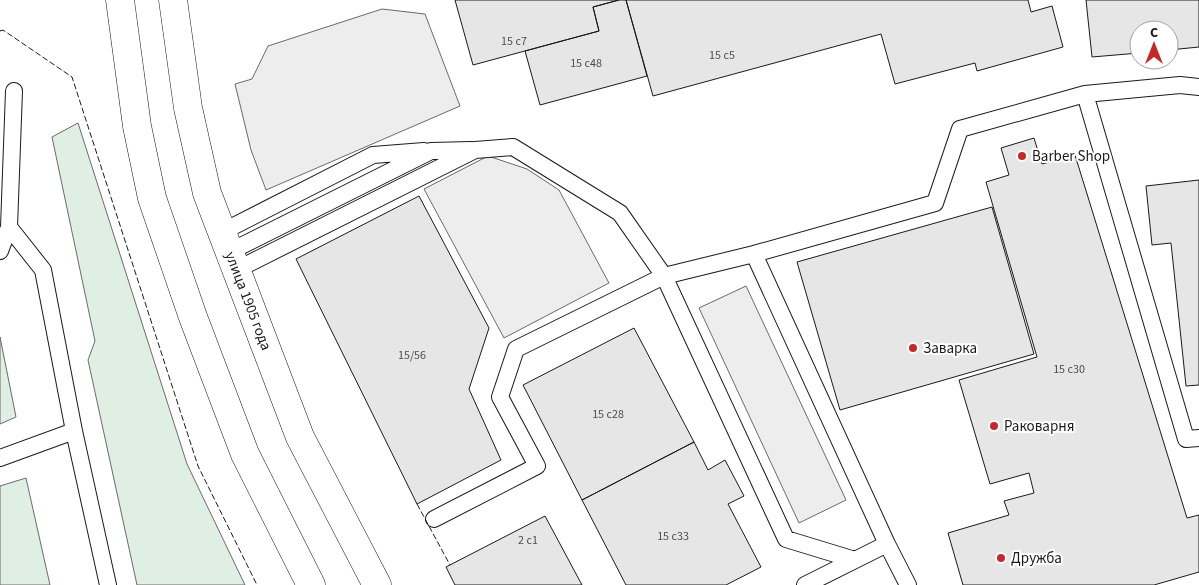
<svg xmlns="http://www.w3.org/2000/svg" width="1199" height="585" font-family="'Source Sans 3',sans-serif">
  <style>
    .green { fill: #e0efe3; stroke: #6a6a6a }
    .parking { fill: #ededed; stroke: #6a6a6a }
    .building { fill: #e6e6e6; stroke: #1a1a1a }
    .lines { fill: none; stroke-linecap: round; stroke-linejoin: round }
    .service-casing { stroke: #1a1a1a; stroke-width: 18 }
    .secondary-casing { stroke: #1a1a1a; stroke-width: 29 }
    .service { stroke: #fff; stroke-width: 16 }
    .secondary { stroke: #fff; stroke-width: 28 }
    .fence { stroke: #1a1a1a; stroke-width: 1; stroke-dasharray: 6 2.5; stroke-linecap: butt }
    .poi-dot { fill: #c62828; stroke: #fff; stroke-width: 2 }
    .labels { text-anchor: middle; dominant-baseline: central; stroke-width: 4; stroke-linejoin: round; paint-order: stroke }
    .number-label { font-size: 12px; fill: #4d4d4d }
    .poi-label { font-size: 15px; fill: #1a1a1a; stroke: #fff; text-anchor: start }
    .street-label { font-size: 15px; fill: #1a1a1a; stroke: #fff }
  </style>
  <rect width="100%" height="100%" fill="#fff"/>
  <!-- green -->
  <path class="green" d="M78,123L187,464L245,585H137L88,360L95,341L52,137Z
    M0,337L16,417L0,424Z
    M26,478L50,585H0V486Z"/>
  <!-- parking -->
  <path class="parking" d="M382,9L425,14L460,106L266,190L251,150L235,84L252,79L268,46Z
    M488,156L527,169L559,190L609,283L504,338L424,189Z
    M746,286L846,500L799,523L699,308Z"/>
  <!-- building -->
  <path class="building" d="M455,0H619L593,7L599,31L473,65Z
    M619,0H626L647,76L540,105L525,51L599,31L593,7Z
    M626,0H1028L1031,12L1052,6L1063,47L977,71L975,63L895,84L881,34L653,96Z
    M1086,0H1199V47L1169,50V30H1139V53L1092,57Z
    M1034,138L1042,164L1075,155L1187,518L1199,515V572L1154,585H963L948,533L1009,515L1004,501L1034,493L1029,473L990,484L959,380L1037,357L986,182L1009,175L1001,148Z
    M1199,180V385L1186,386L1171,243L1152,245L1146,186Z
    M419,196L489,328L469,389L501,460L417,504L296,259Z
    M992,207L1034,354L840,410L797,262Z
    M634,328L694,442L582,500L523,385Z
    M694,442L708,470L725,460L744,496L728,504L761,567L726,585H626L582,500Z
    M545,516L582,585H455L446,567Z"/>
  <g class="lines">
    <!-- service casing -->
    <g class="service-casing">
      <path id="service" d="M1085,94L1186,439L1199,438
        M9,227L43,270L74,431L108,585
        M222,232L373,155L424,151
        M0,251L9,227L14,91
        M229,252L431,151L471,150
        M754,254L887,544
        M236,270L475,150L513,147L620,213L664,276L754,254L935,203L960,129L1085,94L1180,85L1199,87
        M0,458L74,431
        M434,519L537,466L500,397L516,349L664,276L786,539L855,560L887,544L908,585
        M805,585L855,560"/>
    </g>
    <!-- secondary casing -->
    <g class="secondary-casing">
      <path id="secondary" d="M120,0L137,126L152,198L193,317L245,454L311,585
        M173,0L188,108L207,193L300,437L377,585"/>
    </g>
    <!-- service -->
    <use href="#service" class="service"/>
    <!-- secondary -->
    <use href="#secondary" class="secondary"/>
    <!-- fence -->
    <path class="fence" d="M0,31L3,30L72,77L198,466L257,585
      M417,504L450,565"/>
  </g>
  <!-- markers -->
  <g class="poi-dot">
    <circle cx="1022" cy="156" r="5"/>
    <circle cx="913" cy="348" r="5"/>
    <circle cx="994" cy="426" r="5"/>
    <circle cx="1001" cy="558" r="5"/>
  </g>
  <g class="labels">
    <!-- number labels -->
    <g class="number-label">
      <text x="514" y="41">15 с7</text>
      <text x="722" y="55">15 с5</text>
      <text x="586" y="63">15 с48</text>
      <text x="412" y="355">15/56</text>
      <text x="1069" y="369">15 с30</text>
      <text x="608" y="414">15 с28</text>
      <text x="673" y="536">15 с33</text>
      <text x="528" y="540">2 с1</text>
    </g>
    <!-- poi labels -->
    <g class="poi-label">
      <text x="1032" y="156">Barber Shop</text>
      <text x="923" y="348">Заварка</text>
      <text x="1004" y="426">Раковарня</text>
      <text x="1011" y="558">Дружба</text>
    </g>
    <!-- street labels -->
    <g class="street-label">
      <text transform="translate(248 301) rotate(69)">улица 1905 года</text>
    </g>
  </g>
  <!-- north arrow -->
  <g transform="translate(1154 45)"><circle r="24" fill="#ffffff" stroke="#a3a3a3"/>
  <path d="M0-4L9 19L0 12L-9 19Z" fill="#c62828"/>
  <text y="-8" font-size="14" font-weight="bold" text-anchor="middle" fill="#1a1a1a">С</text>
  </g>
</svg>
